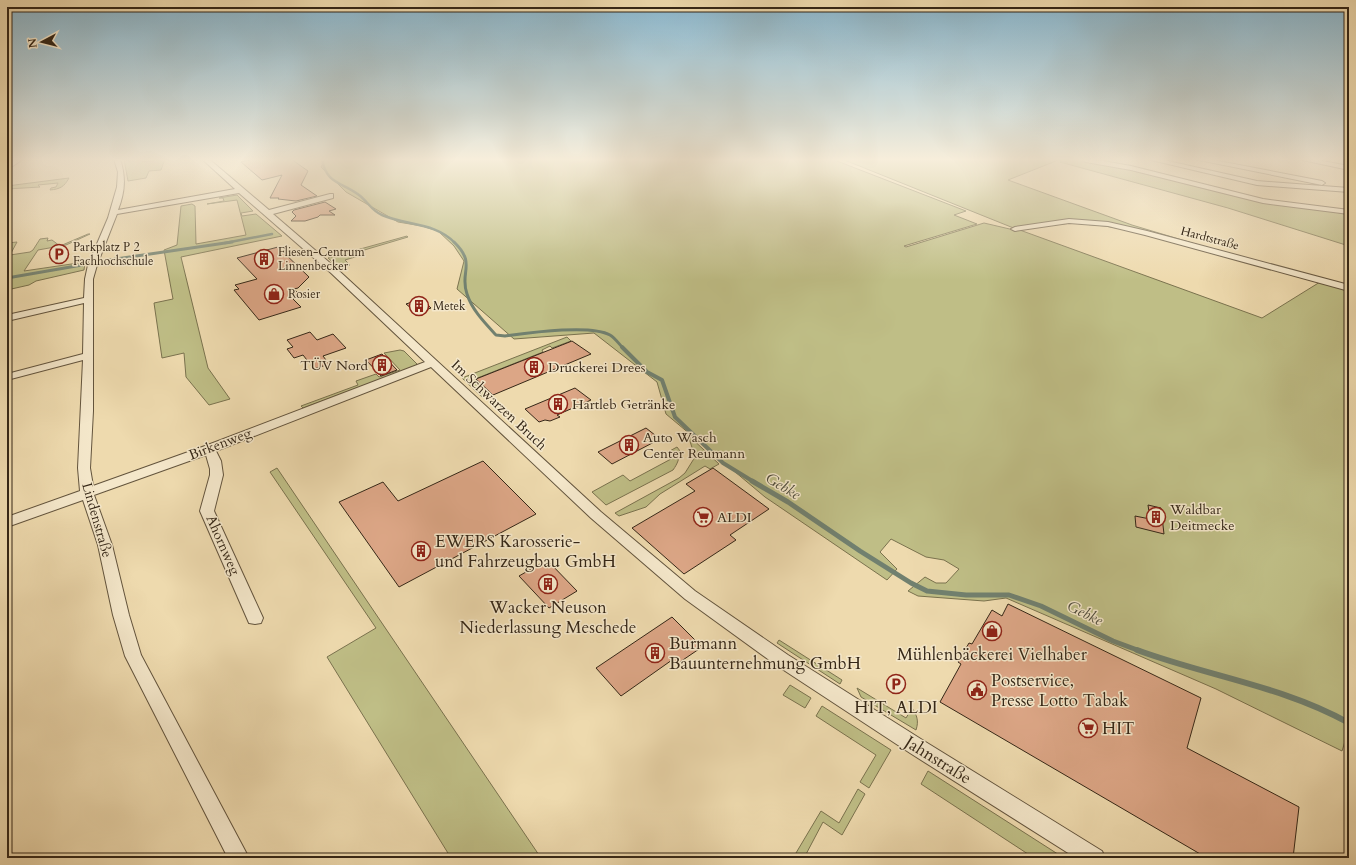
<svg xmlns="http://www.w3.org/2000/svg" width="1356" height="865" font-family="Cardo,serif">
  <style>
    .green { fill: #bfbe86; stroke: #7a724e; fill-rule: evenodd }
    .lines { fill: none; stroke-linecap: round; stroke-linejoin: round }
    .stream-far4 { stroke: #71806f; stroke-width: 2.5 }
    .stream-far3 { stroke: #71806f; stroke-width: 3 }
    .stream-far2 { stroke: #71806f; stroke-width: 4 }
    .stream-far1 { stroke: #71806f; stroke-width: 5 }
    .stream { stroke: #71806f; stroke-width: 6 }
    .building { fill: #dca686; stroke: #352717 }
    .street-casing { stroke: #63543d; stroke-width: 2 }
    .street { fill: #f4e7ca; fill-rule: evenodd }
    .labels { text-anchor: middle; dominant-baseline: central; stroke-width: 3; stroke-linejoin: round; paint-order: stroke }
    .far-street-label { font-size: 12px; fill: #352717; stroke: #f4e7ca }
    .far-poi-label { font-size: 12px; fill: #352717; stroke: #f4e7ca; text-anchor: start }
    .poi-label { font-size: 14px; fill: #352717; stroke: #f4e7ca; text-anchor: start }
    .street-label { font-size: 14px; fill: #352717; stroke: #f4e7ca }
    .water-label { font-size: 15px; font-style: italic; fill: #4e4c3c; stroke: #f4e7ca }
    .near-poi-label { font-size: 17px; fill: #352717; stroke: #f4e7ca; text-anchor: start }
    .near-street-label { font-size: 17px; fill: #352717; stroke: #f4e7ca }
  </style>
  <rect width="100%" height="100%" fill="#eedaae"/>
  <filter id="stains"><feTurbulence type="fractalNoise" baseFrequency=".005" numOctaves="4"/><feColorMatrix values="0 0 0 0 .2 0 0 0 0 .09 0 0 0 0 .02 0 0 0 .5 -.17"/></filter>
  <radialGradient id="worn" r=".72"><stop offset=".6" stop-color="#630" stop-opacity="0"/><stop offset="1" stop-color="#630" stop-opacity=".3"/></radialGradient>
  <!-- green -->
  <path class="green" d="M124,159H133V161L143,160L142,162L165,159L161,170L149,171L146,178L128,181Z
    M325,159H839L837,161L966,211L954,215L977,224L904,246L906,247L984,223L1014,230L1016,229L842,159H1058L1056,161L1008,180L1132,225L1349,290V736L1347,735L1342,751L1216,689L1006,598L984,601L918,596L908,591L925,577L936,583H946L959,569L944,560L926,557L891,539L880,552L897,569L887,580L765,497L666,414L657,382L594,333L514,339L457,289L464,261L454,246L438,231L422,226L398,222L346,192L321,167ZM1072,223L1105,226L1127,230L1320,282L1262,318L1017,229Z
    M1064,159H1077L1120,166L1270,204L1331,211L1349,215V246L1228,208L1060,162Z
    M69,178C64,187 60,189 50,190L51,188L56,187L58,183L38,185L40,187L7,189V186Z
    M237,195L253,211L241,213L242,216L256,214L282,236L181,257L208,368L230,399L209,405L186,377L184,353L162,358L154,303L173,299L164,250L177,245L181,206L192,204L195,206L196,244L246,235L237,200L207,204L224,201L223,198H219Z
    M88,234H90L66,245L38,250L24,271L85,262L84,270L36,281L29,285L7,290L8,243L17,242L10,255L30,252L33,250L40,239L48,238L47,241L52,240L60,246Z
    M407,236L408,237L361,251L365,254L345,260L350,265L339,268L328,258Z
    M567,337L571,341L552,348L550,346L542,350L543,352L475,379L492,395L482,397L462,378Z
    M400,350L404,351L417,364L414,367L303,408L301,406L358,385L356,381L376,374L379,377L400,370L384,353Z
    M688,435L719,464L710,469L705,466L660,494L646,507L619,516L615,513L679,478L685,473L695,457Z
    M677,447L680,451C679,459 678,463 673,470L606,505L592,492L623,475L630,481L671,459L666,453Z
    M277,468L541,858H451L327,657L376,628L270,472Z
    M779,640L842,680L840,684L777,643Z
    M790,685L811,698L805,708L783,695Z
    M857,688L906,718L912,708C917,715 919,721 916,730L861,697Z
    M822,706L891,750L869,788L860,782L876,755L816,716Z
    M928,771L1064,858H1034L921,784Z
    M858,789L865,794L842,835L823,822L804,858H793L821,811L839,823Z"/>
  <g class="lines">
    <!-- stream-far4 -->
    <path class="stream-far4" d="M322,159C326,184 342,182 359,195C368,202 372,211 382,215C407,226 435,222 455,243
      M225,243L272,234"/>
    <!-- stream-far3 -->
    <path class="stream-far3" d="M454,242C477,264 459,272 467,294C472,310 485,323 496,335L505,336C528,333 591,324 610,335C615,338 619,344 623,348
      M109,260L232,242
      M7,278L82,265"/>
    <!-- stream-far2 -->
    <path class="stream-far2" d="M622,347L647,372L662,380L675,417L723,463L754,482"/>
    <!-- stream-far1 -->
    <path class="stream-far1" d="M752,481L788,502L860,551L911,583L927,591L966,595H1009L1041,606L1113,641L1140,651"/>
    <!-- stream -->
    <path class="stream" d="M1137,650C1207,676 1283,686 1349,723"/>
  </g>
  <!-- building -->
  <path class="building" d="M254,159H291L308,171L301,185L317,196L296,201L278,199L279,198H270L282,175L262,180L241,162Z
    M325,202L336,209L329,211L335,215H320L318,217L305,221H291L296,216L292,212L294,210Z
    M278,247L309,277L298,288L294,289L299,294L293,299L301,307L259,320L234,290L239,289L235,285L257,279L237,258Z
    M421,299L431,308L417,313L406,304Z
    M310,332L317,340L333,334L346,348L323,356L329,364L314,369L303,355L294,358L287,349L293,347L287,340Z
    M572,341L591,354L493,395L476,379Z
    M382,354L397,370L381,376L366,360Z
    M575,388L591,400L557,415L560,417L550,421L545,420L539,422L525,409Z
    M646,428L660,439L612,464L598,452Z
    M483,461L536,514L399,587L339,502L383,482L398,501Z
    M713,468L769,509L730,535L736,540L684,574L632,528L695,491L686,484Z
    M1148,505L1161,508L1164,534L1136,527L1135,516L1150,519Z
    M547,560L577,591L549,608L519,576Z
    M1008,604L1201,698L1187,748L1299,807L1293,858H1207L940,702L961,664L958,662L969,643L972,644L992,610L1002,616Z
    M672,617L702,647L677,664L672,660L621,696L596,668Z"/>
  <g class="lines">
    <!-- street casing -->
    <g class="street-casing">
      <path id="street" d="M16,159H23L7,170V165Z
        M114,159H120C126,177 125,192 118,210L235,189L202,159H209L269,210L330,194H333V198L273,214L337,269L601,512L695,591L788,655L924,741L1102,851L1105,858H1076L910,753L776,665L685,599L591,518L431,367L216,451L221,461L223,475L214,511L263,618L261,623L255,624L249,623L200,511L210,475V469L206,455L94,495L112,545L129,615L141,655L249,858H228L125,656L113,615L98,545L83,500L7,527V517L80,491L78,468L83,360L7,380V374L83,354L84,303L7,321V315L84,298L85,279L88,265L108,218L117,187L118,172ZM239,193L331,273L425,362L205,446L93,486L90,468L93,411V279L97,265L117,214Z
        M1083,159H1092L1131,166L1263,199L1349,210V214L1263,203L1131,170L1086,162L1084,161Z
        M1147,159H1159L1257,181L1349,188V192L1257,185Z
        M1194,159H1208L1322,181L1325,183L1322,185Z
        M1298,159H1312L1349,166V170Z
        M1069,219L1108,222L1147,231L1349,285V291L1145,235L1108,226L1069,223L1015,231L1011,229L1015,227Z"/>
    </g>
    <!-- street -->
    <use href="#street" class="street"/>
  </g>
  <!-- sky -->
  <linearGradient id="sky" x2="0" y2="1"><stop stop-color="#88b7cf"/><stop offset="0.57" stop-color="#f7eedb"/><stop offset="1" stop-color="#f7eedb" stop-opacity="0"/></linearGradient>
  <rect width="1356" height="280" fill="url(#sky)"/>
  <!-- icons -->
  <defs>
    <g id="parking-ring" transform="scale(1)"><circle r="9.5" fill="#f4e7ca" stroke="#8f2418" stroke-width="1.5"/><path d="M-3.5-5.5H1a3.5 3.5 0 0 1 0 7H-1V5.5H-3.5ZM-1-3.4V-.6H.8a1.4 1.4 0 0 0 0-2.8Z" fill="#8f2418"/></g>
    <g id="building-ring" transform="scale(1)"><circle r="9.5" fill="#f4e7ca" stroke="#8f2418" stroke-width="1.5"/><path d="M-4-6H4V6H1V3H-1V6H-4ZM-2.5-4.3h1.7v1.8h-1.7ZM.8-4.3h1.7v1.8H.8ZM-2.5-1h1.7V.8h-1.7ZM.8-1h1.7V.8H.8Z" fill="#8f2418"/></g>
    <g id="shop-ring" transform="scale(1)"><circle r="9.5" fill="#f4e7ca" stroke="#8f2418" stroke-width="1.5"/><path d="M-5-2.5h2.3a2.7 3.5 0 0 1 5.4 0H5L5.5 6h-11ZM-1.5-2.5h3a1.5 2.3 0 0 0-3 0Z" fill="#8f2418"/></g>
    <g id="supermarket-ring" transform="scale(1)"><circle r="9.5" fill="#f4e7ca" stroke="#8f2418" stroke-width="1.5"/><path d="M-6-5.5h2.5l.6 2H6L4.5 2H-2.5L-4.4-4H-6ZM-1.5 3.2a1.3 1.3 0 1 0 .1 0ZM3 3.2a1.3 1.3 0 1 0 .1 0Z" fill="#8f2418"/></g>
    <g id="civic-ring" transform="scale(1)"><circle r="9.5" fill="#f4e7ca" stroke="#8f2418" stroke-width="1.5"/><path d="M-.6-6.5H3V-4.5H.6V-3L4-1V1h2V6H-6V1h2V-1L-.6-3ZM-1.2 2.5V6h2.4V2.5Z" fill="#8f2418"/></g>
  </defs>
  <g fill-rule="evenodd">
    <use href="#parking-ring" x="59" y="254"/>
    <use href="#building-ring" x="264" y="259"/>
    <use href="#shop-ring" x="274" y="294"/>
    <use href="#building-ring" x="419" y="306"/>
    <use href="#building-ring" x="382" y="365"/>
    <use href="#building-ring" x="534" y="367"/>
    <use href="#building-ring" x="558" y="404"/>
    <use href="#building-ring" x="629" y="445"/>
    <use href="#supermarket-ring" x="703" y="517"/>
    <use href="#building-ring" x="1156" y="517"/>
    <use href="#building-ring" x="421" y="551"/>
    <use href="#building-ring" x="548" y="584"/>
    <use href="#shop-ring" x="992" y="631"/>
    <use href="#building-ring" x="655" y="653"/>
    <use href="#parking-ring" x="896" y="684"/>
    <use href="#civic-ring" x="977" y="690"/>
    <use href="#supermarket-ring" x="1088" y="728"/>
  </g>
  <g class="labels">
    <!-- far-street labels -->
    <g class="far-street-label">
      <text transform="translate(1210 238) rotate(15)">Hardtstraße</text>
    </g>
    <!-- far-poi labels -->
    <g class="far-poi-label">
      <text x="73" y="247">Parkplatz P 2<tspan x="73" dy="14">Fachhochschule</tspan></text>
      <text x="278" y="252">Fliesen-Centrum<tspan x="278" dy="14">Linnenbecker</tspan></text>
      <text x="288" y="294">Rosier</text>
      <text x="433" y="306">Metek</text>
    </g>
    <!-- poi labels -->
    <g class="poi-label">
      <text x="368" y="365" text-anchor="end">TÜV Nord</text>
      <text x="548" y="367">Druckerei Drees</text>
      <text x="572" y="404">Hartleb Getränke</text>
      <text x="643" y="437">Auto Wasch<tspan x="643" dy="16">Center Reumann</tspan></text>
      <text x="1170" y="509">Waldbar<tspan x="1170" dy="16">Deitmecke</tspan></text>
      <text x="717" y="517">ALDI</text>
    </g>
    <!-- street labels -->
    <g class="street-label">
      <text transform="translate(499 405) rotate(43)">Im Schwarzen Bruch</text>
      <text transform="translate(220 444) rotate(-21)">Birkenweg</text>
      <text transform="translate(97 520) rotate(74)">Lindenstraße</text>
      <text transform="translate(223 545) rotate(66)">Ahornweg</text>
    </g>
    <!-- water labels -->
    <g class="water-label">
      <text transform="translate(783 486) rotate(31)">Gebke</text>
      <text transform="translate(1085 613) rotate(26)">Gebke</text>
    </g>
    <!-- near-poi labels -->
    <g class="near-poi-label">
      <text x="435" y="541">EWERS Karosserie-<tspan x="435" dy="20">und Fahrzeugbau GmbH</tspan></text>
      <text x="548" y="607" text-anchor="middle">Wacker Neuson<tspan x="548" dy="20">Niederlassung Meschede</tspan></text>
      <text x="669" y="643">Burmann<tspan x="669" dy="20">Bauunternehmung GmbH</tspan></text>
      <text x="992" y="654" text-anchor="middle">Mühlenbäckerei Vielhaber</text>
      <text x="991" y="680">Postservice,<tspan x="991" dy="20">Presse Lotto Tabak</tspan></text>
      <text x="896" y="707" text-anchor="middle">HIT, ALDI</text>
      <text x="1102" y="728">HIT</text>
    </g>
    <!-- near-street labels -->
    <g class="near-street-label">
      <text transform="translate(938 760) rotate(32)">Jahnstraße</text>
    </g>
  </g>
  <!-- margin -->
  <rect width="1356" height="865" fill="none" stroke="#eedaae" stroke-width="24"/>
  <rect x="8" y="8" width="1340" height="849" fill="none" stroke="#352717" stroke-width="2"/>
  <rect x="12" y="12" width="1332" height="841" fill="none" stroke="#352717"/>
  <!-- north arrow -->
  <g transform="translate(42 42) rotate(263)" stroke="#f4e7ca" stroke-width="3" paint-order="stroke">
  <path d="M0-3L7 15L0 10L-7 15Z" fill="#352717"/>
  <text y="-6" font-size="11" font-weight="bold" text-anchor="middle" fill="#352717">N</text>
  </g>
  <rect width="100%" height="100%" filter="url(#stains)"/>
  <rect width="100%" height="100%" fill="url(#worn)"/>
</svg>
